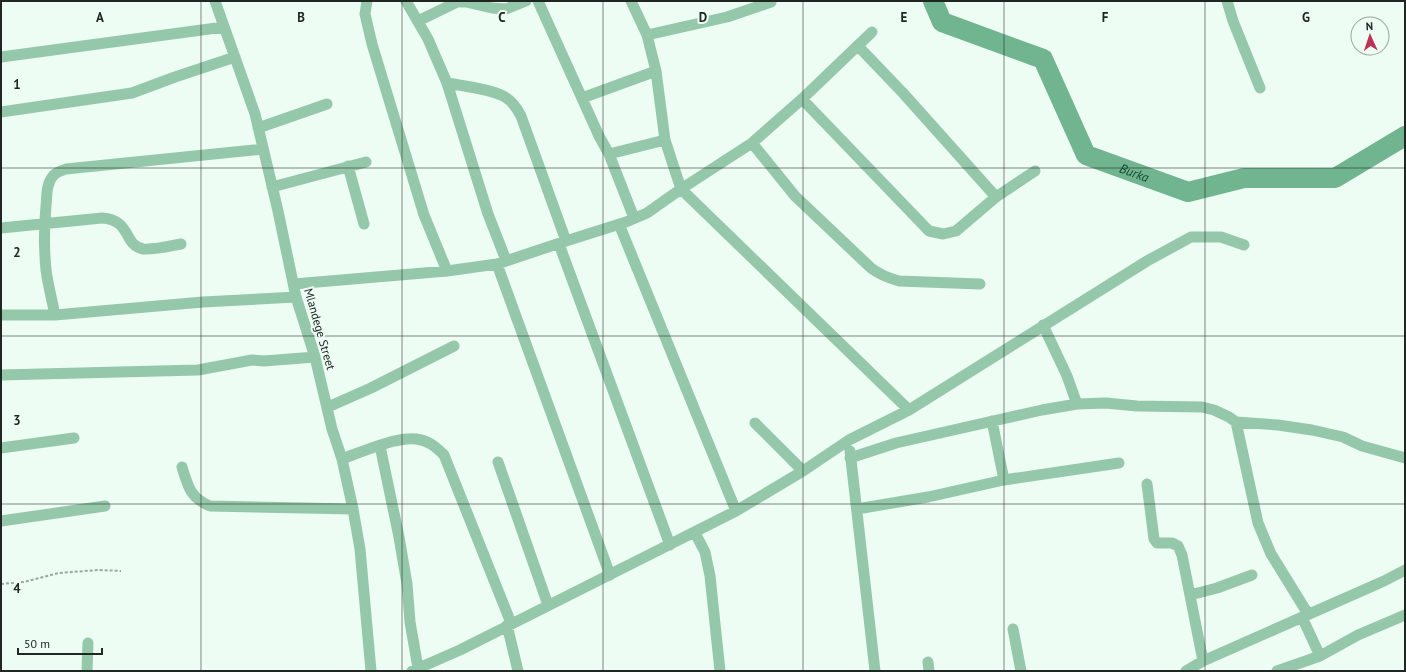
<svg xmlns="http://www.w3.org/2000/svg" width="1406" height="672" font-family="'PT Sans',sans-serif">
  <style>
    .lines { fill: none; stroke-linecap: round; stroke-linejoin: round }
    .river { stroke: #70b490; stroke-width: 20 }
    .path { stroke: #9ba79f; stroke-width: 2; stroke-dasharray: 3 2; stroke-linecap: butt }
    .minor { stroke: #95c8ab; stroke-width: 11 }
    .grid { fill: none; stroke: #202622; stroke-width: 1; stroke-opacity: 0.55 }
    .labels { text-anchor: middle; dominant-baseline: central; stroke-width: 4; stroke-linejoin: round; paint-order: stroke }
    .street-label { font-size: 12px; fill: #202622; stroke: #edfdf3 }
    .water-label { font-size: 13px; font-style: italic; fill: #124931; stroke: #edfdf3 }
    .grid-label { font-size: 13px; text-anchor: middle; font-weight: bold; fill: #202622; stroke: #edfdf3; stroke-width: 4; stroke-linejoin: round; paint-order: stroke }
  </style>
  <rect width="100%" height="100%" fill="#edfdf3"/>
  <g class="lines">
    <!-- river -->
    <path class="river" id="s1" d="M933,1L942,22L1043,59L1086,155L1188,192L1244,178H1335L1405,136"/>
    <!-- path -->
    <path class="path" d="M1,584L24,582L59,573L99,570L121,571"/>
    <!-- minor -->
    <path class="minor" d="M215,1L255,114L278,211L296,297L315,357L332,429L342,459L353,509L360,549L371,671
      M367,1L365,14L372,44L424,215L447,271
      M406,1L428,39L447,83L488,214L506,260
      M538,1L599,136L609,154L634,218
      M631,1L647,35L656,71L665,140L681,189L909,410
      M1227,1L1233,21L1260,88
      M418,21L457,2H466L492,8L506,9L526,1
      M647,35L727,17L771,2
      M858,46L903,93L996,197
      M1,57L224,27
      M447,83C463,86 492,89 505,97C512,101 517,108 521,116L566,241
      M582,98L656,71
      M802,99L929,231L943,234L956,231L996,197L1035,171
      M1,112L132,93L175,77L235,57
      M258,128L327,104
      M752,143L795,196L871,268C880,275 888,278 899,281L980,284
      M609,154L665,140
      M348,166L364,224
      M272,187L366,162
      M619,224L736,511
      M1,228L102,218C132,220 123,245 143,249C155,250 170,246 181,244
      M559,244L670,545
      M497,264L610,575
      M294,284L447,271L497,264L566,241L626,222L647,213L681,189L752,143L802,99L872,32
      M1,315H55L203,302L296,297
      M55,315C52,300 48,285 46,270C44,249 44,227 46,206C47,196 46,184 53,176C56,172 61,171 66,169L263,149
      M1043,325L1067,376L1077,404
      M1,375L198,370L252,360L264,361L315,357
      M328,407L371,388L454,346
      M992,421L1004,480
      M1236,422L1258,523L1271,554L1308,614
      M755,423L803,471
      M380,446L399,537L407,584L410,622L418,668
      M1,448L74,438
      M850,451L875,671
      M850,458L896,443L1042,410L1077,404L1106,403L1137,406L1202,407L1214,410L1229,417L1236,422L1278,425L1312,430L1343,437L1362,446L1405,458
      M342,459C361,452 395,437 416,439C428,440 436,447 444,455L511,623
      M498,462L548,605
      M182,467C188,486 190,498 210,506L353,509
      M1147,484L1154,539L1157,543H1172L1178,546L1182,555L1203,661
      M857,509L928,497L1004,480L1119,463
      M1,521L105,506
      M695,533L705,552L710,576L720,671
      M1190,595L1217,588L1252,575
      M1302,617L1320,656
      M507,625L518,671
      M1013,629L1021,671
      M928,662L929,671
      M87,671L88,643
      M412,671L460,650L736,511L803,471L849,440L909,410L1147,261L1191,237H1221L1244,245
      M1186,671L1203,661L1384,581L1405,570
      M1277,671L1320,656L1358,635L1405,615"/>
  </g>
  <!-- grid -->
  <path class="grid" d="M201,1V671M402,1V671M603,1V671M803,1V671M1004,1V671M1205,1V671M1,168H1405M1,336H1405M1,504H1405"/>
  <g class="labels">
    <!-- street labels -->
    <g class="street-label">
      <text transform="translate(320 329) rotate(74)">Mlandege Street</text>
    </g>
    <!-- water labels -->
    <g class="water-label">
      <text stroke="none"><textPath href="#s1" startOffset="287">Burka</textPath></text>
    </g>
  </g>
  <g class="grid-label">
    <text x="100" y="22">A</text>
    <text x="301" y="22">B</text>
    <text x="502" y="22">C</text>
    <text x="703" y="22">D</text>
    <text x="904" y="22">E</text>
    <text x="1105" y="22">F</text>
    <text x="1306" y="22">G</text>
    <text x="17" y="89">1</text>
    <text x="17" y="257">2</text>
    <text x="17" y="425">3</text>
    <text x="17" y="593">4</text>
  </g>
  <!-- border -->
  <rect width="1406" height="672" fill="none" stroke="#202622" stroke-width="4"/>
  <!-- north arrow -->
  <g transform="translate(1370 36) rotate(357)"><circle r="19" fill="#edfdf3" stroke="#9ba79f"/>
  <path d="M0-3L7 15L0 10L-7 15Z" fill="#bf2f56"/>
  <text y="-6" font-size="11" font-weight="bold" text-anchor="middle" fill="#202622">N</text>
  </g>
  <!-- scale -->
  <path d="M18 648v6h84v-6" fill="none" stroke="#202622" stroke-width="2"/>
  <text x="24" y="648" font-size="12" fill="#202622" stroke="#edfdf3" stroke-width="3" paint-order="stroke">50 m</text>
</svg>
